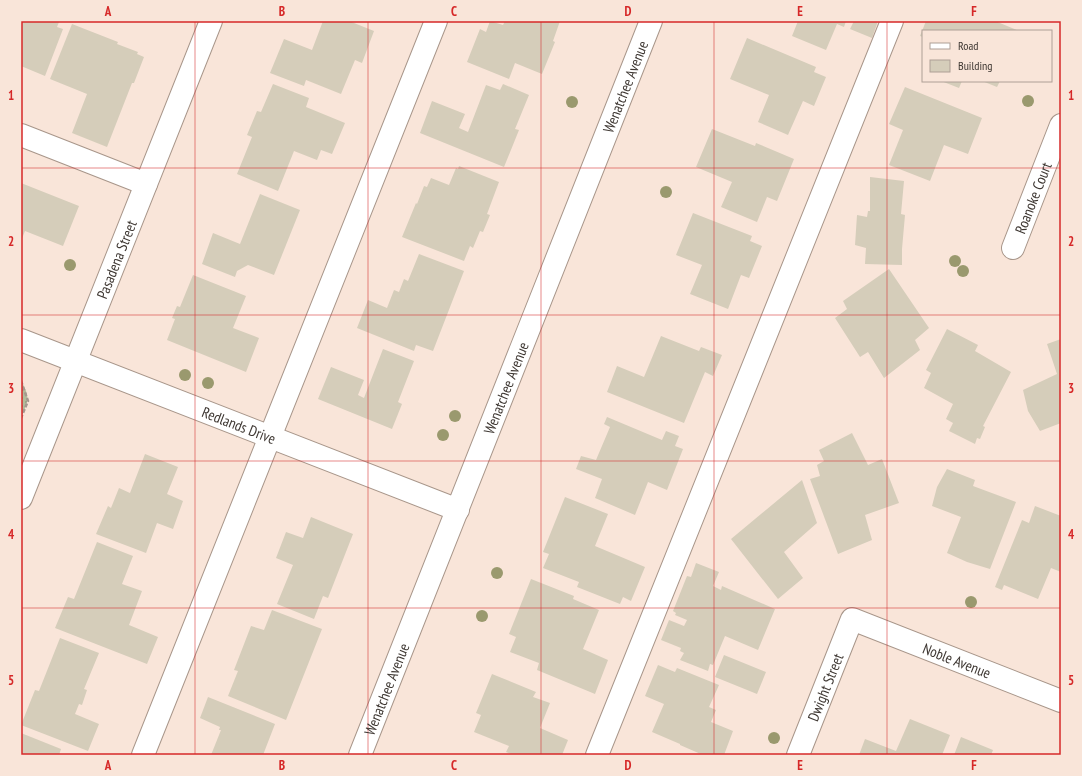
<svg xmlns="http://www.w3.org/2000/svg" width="1082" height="776" font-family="'PT Sans Narrow',sans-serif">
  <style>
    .grass { fill: url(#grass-dots) }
    .building { fill: #d5cdba }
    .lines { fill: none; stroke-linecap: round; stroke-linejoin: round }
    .minor-casing { stroke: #a8968a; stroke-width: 24 }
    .path { stroke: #a5978e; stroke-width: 2.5; stroke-dasharray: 4 2; stroke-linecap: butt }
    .minor { stroke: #fff; stroke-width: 22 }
    .tree { fill: #9a996e }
    .grid { fill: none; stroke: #d62828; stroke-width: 1; stroke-opacity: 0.55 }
    .labels { text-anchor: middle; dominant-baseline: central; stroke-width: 3; stroke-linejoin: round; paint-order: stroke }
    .street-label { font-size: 15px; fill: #3e3732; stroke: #f9e5d9 }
    .neatline { fill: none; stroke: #d62828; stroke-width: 1.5 }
    .grid-label { font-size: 13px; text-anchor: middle; font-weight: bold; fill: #d62828 }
  </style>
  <defs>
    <pattern id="grass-dots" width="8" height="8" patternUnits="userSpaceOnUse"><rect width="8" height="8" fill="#b2bc9b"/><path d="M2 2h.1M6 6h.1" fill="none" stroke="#929a7f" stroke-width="1.8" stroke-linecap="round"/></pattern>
  </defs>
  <rect width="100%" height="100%" fill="#f9e5d9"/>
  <!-- grass -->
  <path class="grass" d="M21,381C31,398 28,401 21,418Z"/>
  <!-- building -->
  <path class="building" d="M21,21H57L59,22L57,27L63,29L45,76L21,66Z
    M323,21H349L374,31L362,63L355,60L341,94L306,80L304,86L270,73L284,39L312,50Z
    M490,21L503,25L505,21H560L553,41L555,42L542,74L515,63L509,79L467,62L480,29L486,32Z
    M798,21H846L844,27L837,24L826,50L792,36Z
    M854,21H878L872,38L850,29Z
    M926,21H995L1019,31H923V37L920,36Z
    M72,24L118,42L117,44L138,52L137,54L144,57L134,83H132L107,147L72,133L87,94L50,79Z
    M747,38L816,67L814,72L826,77L814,106L803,101L788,135L758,122L769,95L730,79Z
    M941,81H962L959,88Z
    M982,81H1000L997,87Z
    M273,84L309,98L306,107L345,123L332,154L321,150L317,160L294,151L278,191L237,174L252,137L247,135L257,111L261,112Z
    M503,84L529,95L515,129L519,130L504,167L420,133L432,101L465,114L459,128L468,132L486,85L500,90Z
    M905,87L982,118L968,154L944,145L930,181L889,165L903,130L889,124Z
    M712,129L755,146L756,143L794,159L777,201L767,197L757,222L721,207L732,182L696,167Z
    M459,166L499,182L487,214L490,215L483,232L480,231L473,248L470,246L464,261L402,237L416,203L417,204L424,186L427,187L431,178L449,185L456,168L458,169Z
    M870,177L904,181L901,214L905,215L902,249V265L865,264L866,248L855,245L857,215L867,217L868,211H870Z
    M21,183L79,206L63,246L25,231L21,241Z
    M260,194L300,210L274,275L248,265L237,271L235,277L202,264L213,233L240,244Z
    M693,213L752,236L750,241L762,246L749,278L741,275L728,309L690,294L702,265L676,255Z
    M419,254L464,271L433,351L416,345L414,351L357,328L368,300L387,308L394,290L399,292L404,279L408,281Z
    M889,269L929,328L915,340L920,350L884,378L868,352L860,357L835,318L847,309L843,301Z
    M193,275L246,296L233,328L259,338L246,372L167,340L175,319L172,318L177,306L180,307Z
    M947,329L978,345L975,351L1011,372L983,426L985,427L980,439L977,438L975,444L949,431L953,423L946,419L953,404L924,388L931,373L926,370Z
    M661,336L699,351L701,347L722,355L713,376L705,372L684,423L607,392L617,366L644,377Z
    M1061,339V423L1040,431L1028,411L1023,390L1057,374L1047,344Z
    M383,349L414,361L398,402L402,404L392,429L318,399L331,367L364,380L358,395L364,398Z
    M607,417L662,440L666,431L679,436L675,446L683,449L667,490L648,482L635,515L595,498L602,479L576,469L581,456L596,460L610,427L604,424Z
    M852,433L868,465L882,459L899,503L865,515L872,540L838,554L810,479L820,476L817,465L824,461L819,450Z
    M145,454L178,467L167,494L183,501L173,529L157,523L146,553L96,534L108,506L111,508L119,488L130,493Z
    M947,469L975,480L973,486L1016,502L990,569L967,562L947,553L961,517L932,506L937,487Z
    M802,480L817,523L784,552L803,578L778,599L731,539Z
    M565,497L608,514L595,546L645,567L631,601L623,597L620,604L577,587L579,582L543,568L549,554L543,552Z
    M1035,506L1061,516V572L1051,568L1038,599L1004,585L1002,590L995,587L1022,520L1029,523Z
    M311,517L353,534L328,598L323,596L314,619L277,604L293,565L276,558L286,532L303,538Z
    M97,542L133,556L122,584L142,591L129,625L158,637L147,664L55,628L68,597L74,599Z
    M696,563L719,572L713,586L721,590L722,586L775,609L758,650L725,636L713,665L710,664L708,671L680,660L684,653L680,651L681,648L661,640L669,620L684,626L687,620L675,615L676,613L673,611L687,576L691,577Z
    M531,579L574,596L573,599L599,610L583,649L608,660L595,694L537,670L539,663L510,652L516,637L509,634Z
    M272,610L322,629L286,720L228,696L238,671L234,670L251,626L264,630Z
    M60,638L99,653L84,689L87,690L82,705L79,704L75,714L99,724L88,751L21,725L35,690L39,691Z
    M724,655L766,672L757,694L715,677Z
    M658,665L675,672L677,668L719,685L709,707L716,710L711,722L733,731L724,755H703L680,745V744L652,732L664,704L645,696Z
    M492,674L536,692L533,697L550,703L540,728L568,740L562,755H514L506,752L509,746L474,732L481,715L476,713Z
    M208,697L275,724L263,755H211L221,730H219L220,727L200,718Z
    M910,719L950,735L942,755H859L865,739L896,751Z
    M21,733L61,749L59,755H21Z
    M961,737L993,750L991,755H954Z"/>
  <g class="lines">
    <!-- minor casing -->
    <g class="minor-casing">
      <g id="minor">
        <path d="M21,135L146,184"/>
        <path id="s1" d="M1013,248L1061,125"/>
        <path id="s2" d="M21,340L458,510"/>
        <path id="s3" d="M21,498L211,21"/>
        <path d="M143,755L436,21"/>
        <path id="s4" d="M360,755L651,21"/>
        <path d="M597,755L892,21"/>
        <path id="s5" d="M798,755L852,619L1061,701"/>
      </g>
    </g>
    <!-- path -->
    <path class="path" d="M21,381L28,401L21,418"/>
    <!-- minor -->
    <use href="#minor" class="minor"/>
  </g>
  <!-- trees -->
  <g class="tree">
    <circle cx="1028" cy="101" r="6"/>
    <circle cx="572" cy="102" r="6"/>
    <circle cx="666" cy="192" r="6"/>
    <circle cx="955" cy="261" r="6"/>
    <circle cx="70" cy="265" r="6"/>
    <circle cx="963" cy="271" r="6"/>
    <circle cx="185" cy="375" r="6"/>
    <circle cx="208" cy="383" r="6"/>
    <circle cx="455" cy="416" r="6"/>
    <circle cx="443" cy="435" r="6"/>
    <circle cx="497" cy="573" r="6"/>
    <circle cx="971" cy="602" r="6"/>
    <circle cx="482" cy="616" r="6"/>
    <circle cx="774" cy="738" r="6"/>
  </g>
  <!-- grid -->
  <path class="grid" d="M195,21V755M368,21V755M541,21V755M714,21V755M887,21V755M21,168H1061M21,315H1061M21,461H1061M21,608H1061"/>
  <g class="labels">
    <!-- street labels -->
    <g class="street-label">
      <text stroke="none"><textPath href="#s4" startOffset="719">Wenatchee Avenue</textPath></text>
      <text stroke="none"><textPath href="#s1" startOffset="54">Roanoke Court</textPath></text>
      <text stroke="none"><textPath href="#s3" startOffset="257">Pasadena Street</textPath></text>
      <text stroke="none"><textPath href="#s4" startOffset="395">Wenatchee Avenue</textPath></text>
      <text stroke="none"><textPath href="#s2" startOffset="234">Redlands Drive</textPath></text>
      <text stroke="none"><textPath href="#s5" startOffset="259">Noble Avenue</textPath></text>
      <text stroke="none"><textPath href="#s5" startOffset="73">Dwight Street</textPath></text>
      <text stroke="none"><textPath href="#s4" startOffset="71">Wenatchee Avenue</textPath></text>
    </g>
  </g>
  <!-- border -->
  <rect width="1082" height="776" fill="none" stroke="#f9e5d9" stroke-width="44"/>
  <!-- legend -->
  <rect x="922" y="30" width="130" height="52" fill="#f9e5d9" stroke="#ae9f96"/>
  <rect x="930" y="43" width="20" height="6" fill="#ffffff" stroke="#ae9f96"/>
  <text x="958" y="50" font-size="12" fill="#3e3732">Road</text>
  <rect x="930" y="60" width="20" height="12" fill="#d5cdba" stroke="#ae9f96"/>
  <text x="958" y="70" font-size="12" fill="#3e3732">Building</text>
  <rect x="22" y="22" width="1038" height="732" class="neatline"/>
  <g class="grid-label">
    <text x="108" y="16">A</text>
    <text x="282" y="16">B</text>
    <text x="454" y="16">C</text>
    <text x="628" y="16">D</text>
    <text x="800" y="16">E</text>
    <text x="974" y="16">F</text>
    <text x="11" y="100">1</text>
    <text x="1071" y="100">1</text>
    <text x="11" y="246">2</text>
    <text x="1071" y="246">2</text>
    <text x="11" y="393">3</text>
    <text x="1071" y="393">3</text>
    <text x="11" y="539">4</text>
    <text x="1071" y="539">4</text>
    <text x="11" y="685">5</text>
    <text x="1071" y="685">5</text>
    <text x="108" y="770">A</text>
    <text x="282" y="770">B</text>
    <text x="454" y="770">C</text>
    <text x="628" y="770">D</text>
    <text x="800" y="770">E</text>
    <text x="974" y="770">F</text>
  </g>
</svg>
